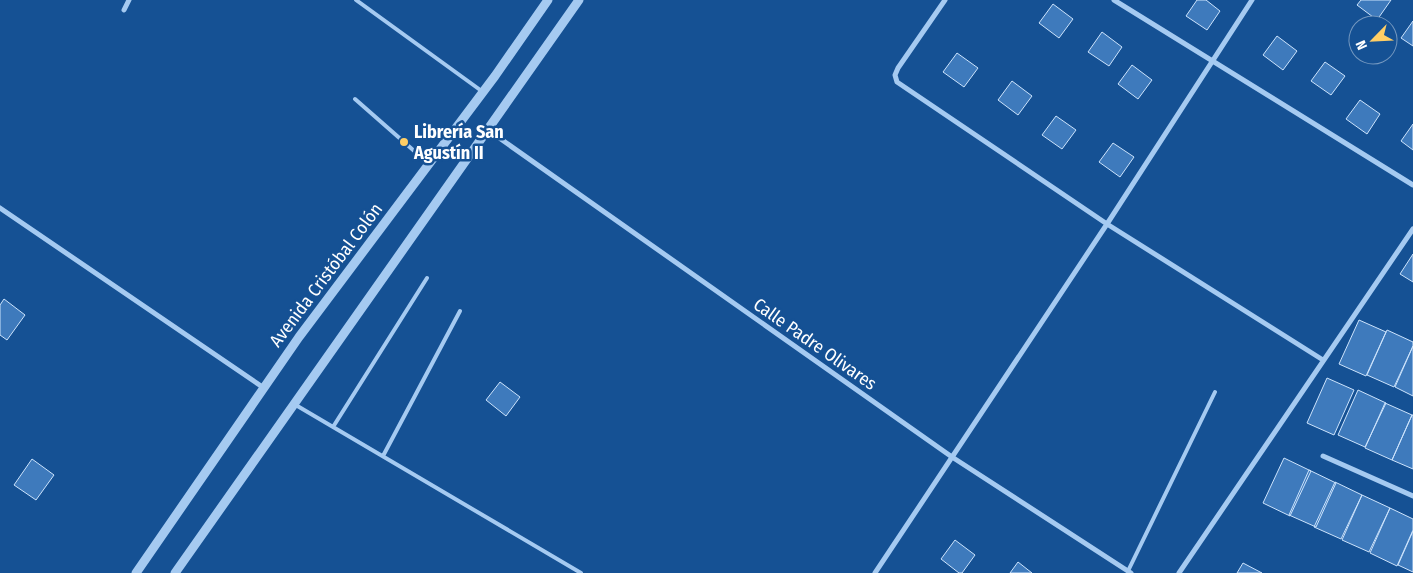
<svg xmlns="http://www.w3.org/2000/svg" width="1413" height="573" font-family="'Fira Sans Condensed',sans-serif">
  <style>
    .building { fill: #3e7abc; stroke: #cce3fc }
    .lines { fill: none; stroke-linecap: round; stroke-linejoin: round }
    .service { stroke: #a5caf1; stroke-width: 4 }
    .minor { stroke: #a5caf1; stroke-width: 5 }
    .tertiary { stroke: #a5caf1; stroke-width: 9 }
    .poi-dot { fill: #ffce65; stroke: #155194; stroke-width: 2 }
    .labels { text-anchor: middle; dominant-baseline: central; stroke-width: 5; stroke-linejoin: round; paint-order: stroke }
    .poi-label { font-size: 18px; font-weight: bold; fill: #fff; stroke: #155194; text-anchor: start }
    .street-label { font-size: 18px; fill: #fff; stroke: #155194 }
  </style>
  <rect width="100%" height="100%" fill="#155194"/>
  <!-- building -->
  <path class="building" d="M1197,0H1206L1220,11L1207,30L1186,16Z
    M1361,0H1391L1377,20L1357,5Z
    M1053,4L1073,19L1059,38L1039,23Z
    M1413,21V46L1401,38Z
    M1102,32L1122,47L1109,66L1088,52Z
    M1277,36L1297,51L1283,70L1263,55Z
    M957,53L978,68L964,87L943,72Z
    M1325,62L1345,76L1331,95L1311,81Z
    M1132,65L1152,80L1138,99L1118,84Z
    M1012,81L1032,96L1018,115L998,100Z
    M1360,100L1380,114L1367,134L1346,119Z
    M1056,116L1076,130L1062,149L1042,135Z
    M1413,124V150L1401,141Z
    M1113,143L1134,157L1120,177L1099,162Z
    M1413,254V282L1400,274Z
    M4,299L25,315L7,340L0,335V305Z
    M1359,320L1386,332L1366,376L1339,364Z
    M1387,330L1413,342V346L1394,387L1367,375Z
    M1413,346V396L1395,387Z
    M1327,378L1354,390L1334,435L1307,423Z
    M500,382L520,397L506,416L486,400Z
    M1358,390L1386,403L1365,447L1338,435Z
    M1385,403L1412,415L1392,460L1365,448Z
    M1412,415H1413V469L1392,460Z
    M1284,458L1311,471L1290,516L1263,503Z
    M32,459L54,475L36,500L14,485Z
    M1309,470L1336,483L1316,527L1289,515Z
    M1335,482L1362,495L1341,539L1314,527Z
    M1362,495L1390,508L1369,552L1342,540Z
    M1390,508L1413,519V530L1397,566L1370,553Z
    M1413,531V572L1398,565Z
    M955,540L975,555L962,573H959L941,559Z
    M1018,562L1032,573H1010Z
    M1243,563L1262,573H1237Z"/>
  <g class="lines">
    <!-- service -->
    <path class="service" d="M356,0L483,92
      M355,99L429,164
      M294,404L581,573
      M333,427L427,278
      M383,456L460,311
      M1128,571L1215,392"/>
    <!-- minor -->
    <path class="minor" d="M945,0L898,68L895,75L897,82L1107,224L1323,360
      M1114,0L1413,185
      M124,10L129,0
      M488,130L952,457L1131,573
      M0,208L264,388
      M1323,456L1413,496
      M875,573L1107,224L1252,0
      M1179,573L1413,229"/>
    <!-- tertiary -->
    <path class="tertiary" d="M136,573L299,337L495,76L548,0
      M175,573L579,0"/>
  </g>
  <!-- markers -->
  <circle class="poi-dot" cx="404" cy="142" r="5"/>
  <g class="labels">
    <!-- poi labels -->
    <g class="poi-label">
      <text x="414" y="132">Librería San<tspan x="414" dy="21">Agustín II</tspan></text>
    </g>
    <!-- street labels -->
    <g class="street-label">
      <text transform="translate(326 275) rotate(-53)">Avenida Cristóbal Colón</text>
      <text transform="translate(815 344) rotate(35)">Calle Padre Olivares</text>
    </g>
  </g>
  <!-- north arrow -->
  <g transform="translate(1373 40) rotate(246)"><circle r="24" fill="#155194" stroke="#7397bf"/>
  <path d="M0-4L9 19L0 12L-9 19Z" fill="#ffce65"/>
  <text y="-8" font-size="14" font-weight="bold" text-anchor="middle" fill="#ffffff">N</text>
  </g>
</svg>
